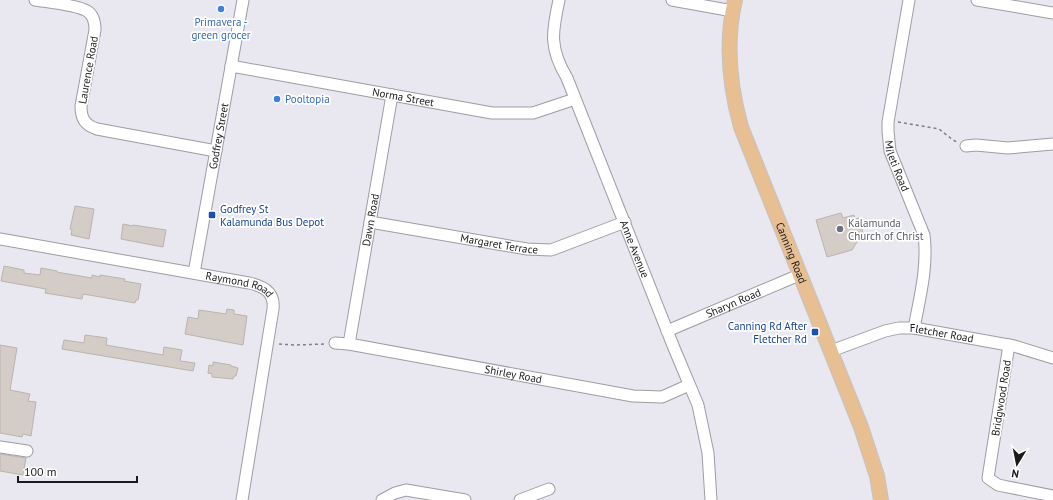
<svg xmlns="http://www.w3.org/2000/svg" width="1053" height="500" font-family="'PT Sans',sans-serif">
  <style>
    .building { fill: #d4ccc7; stroke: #bbb3ae }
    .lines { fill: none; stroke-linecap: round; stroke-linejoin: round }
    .minor-casing { stroke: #9e9ca4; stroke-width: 13 }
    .major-casing { stroke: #c4c3c4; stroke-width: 16 }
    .path { stroke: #828086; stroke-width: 1.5; stroke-dasharray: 3 3; stroke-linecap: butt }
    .minor { stroke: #fff; stroke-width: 11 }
    .major { stroke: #e8bf92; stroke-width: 14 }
    .shop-dot { fill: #3f7fe0; stroke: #fff; stroke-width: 1.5 }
    .transit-dot { fill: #1a4fb4; stroke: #fff; stroke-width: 1.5 }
    .worship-dot { fill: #6b7280; stroke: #fff; stroke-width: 1.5 }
    .labels { text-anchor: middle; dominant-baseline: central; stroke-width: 3.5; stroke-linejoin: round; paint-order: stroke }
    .shop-label { font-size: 11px; fill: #366cbe; stroke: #fff }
    .street-label { font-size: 11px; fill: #1b1a1d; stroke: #fff }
    .transit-label { font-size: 11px; fill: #164399; stroke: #fff; text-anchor: start }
    .worship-label { font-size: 11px; fill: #5b616d; stroke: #fff; text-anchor: start }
  </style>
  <rect width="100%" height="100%" fill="#e9e7ef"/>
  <!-- building -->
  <path class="building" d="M75,206L94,209L89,239L71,235L72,230L70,229Z
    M841,213L843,218L854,215L855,219L859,218L864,237L855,239L857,242L852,250L827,257L816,220Z
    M123,224L133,226V225L166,230L163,247L121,239Z
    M4,266L24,270V273L40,275L41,268L57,271V272L62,273L92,278V275L100,277V275L125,279L124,281L141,284L138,300H136L135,303L83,294L82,299L45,293L46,289L1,281Z
    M227,309L234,310V314L247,316L243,345L185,334L188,317L198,319L199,310L226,314Z
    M85,335L107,338L106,345L163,355L164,347L182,350L180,361L195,363L193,371L62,349L64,340L84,343Z
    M0,345L17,348L10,390L30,394L28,401L36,402L31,436L23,434L22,437L0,433Z
    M213,362L231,365V366L238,368L236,376H234L233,379L212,377V374L208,373L209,365L213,366Z
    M0,454L26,458L23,475L0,471Z"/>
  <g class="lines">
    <!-- minor casing -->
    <g class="minor-casing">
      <g id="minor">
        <path d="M35,0C47,2 77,5 87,11C94,15 95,23 95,30L81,106C81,119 85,125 97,129L216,151"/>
        <path id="s1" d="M559,0C552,32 549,48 567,78L674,348L698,405L708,453L711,500"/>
        <path d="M672,0L733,11"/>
        <path id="s2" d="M909,0L888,122V131L890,151L924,235C928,266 920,297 914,328"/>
        <path d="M977,0L1053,13"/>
        <path id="s3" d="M231,66L492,113H533L575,99"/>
        <path d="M966,146L976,145L1008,148L1053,144"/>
        <path id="s4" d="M370,222L527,249L551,250L625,222"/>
        <path id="s5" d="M0,239L249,283C263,286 275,292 273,309L242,500"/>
        <path id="s6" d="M194,273L243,0"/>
        <path id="s7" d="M667,331L799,275"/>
        <path id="s8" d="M335,343L349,344L633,396L662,397L689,385"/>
        <path id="s9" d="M349,344L392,95"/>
        <path d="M1009,345L988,478L998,485L1053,496"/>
        <path id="s10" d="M831,351L885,331L899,328H914L1014,346L1053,358"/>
        <path d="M0,447L27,451"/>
        <path d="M382,500L395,493L406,490L465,500"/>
        <path d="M520,500L549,489"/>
      </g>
    </g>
    <!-- major casing -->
    <g class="major-casing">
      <g id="major">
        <path id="s11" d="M735,0C725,43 729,84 741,127L861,427L877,476L881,500"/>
      </g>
    </g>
    <!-- path -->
    <path class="path" d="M898,122L939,129L953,140L957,142
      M279,344L294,345L327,344"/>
    <!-- minor -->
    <use href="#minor" class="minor"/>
    <!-- major -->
    <use href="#major" class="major"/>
  </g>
  <!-- markers -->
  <g class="shop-dot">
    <circle cx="221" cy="9" r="4"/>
    <circle cx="277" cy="99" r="4"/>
  </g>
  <g class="transit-dot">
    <rect x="208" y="211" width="8" height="8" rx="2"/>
    <rect x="811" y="328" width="8" height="8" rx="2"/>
  </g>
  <circle class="worship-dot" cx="840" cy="229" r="4"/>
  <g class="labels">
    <!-- shop labels -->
    <g class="shop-label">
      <text x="221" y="22">Primavera -<tspan x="221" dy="13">green grocer</tspan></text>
      <text x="285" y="99" text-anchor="start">Pooltopia</text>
    </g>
    <!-- street labels -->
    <g class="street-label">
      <text transform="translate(88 70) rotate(-80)">Laurence Road</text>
      <text stroke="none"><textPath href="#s3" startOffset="175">Norma Street</textPath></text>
      <text stroke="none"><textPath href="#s6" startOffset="139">Godfrey Street</textPath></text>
      <text stroke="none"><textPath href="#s2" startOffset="169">Mileti Road</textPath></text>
      <text stroke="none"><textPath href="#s9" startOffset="126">Dawn Road</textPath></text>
      <text stroke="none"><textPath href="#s4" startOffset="131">Margaret Terrace</textPath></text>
      <text stroke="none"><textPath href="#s1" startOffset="265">Anne Avenue</textPath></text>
      <text stroke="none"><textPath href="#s11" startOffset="264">Canning Road</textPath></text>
      <text stroke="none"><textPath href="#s5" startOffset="244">Raymond Road</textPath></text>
      <text stroke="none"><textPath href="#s7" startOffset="72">Sharyn Road</textPath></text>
      <text stroke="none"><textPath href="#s10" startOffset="115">Fletcher Road</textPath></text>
      <text stroke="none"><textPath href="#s8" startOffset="181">Shirley Road</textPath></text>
      <text transform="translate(1001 398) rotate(-81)">Bridgwood Road</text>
    </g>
    <!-- transit labels -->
    <g class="transit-label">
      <text x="220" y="209">Godfrey St<tspan x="220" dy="13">Kalamunda Bus Depot</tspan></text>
      <text x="807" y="326" text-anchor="end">Canning Rd After<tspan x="807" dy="13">Fletcher Rd</tspan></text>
    </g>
    <!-- worship labels -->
    <g class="worship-label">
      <text x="848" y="223">Kalamunda<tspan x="848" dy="13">Church of Christ</tspan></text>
    </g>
  </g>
  <!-- north arrow -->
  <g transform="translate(1017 464) rotate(190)" stroke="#ffffff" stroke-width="3" paint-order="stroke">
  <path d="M0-3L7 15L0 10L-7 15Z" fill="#1b1a1d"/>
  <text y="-6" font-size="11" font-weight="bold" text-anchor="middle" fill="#1b1a1d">N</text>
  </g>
  <!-- scale -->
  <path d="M18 476v6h119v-6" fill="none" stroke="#1b1a1d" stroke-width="2"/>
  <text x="24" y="476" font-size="12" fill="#1b1a1d" stroke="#ffffff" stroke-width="3" paint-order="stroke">100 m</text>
</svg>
